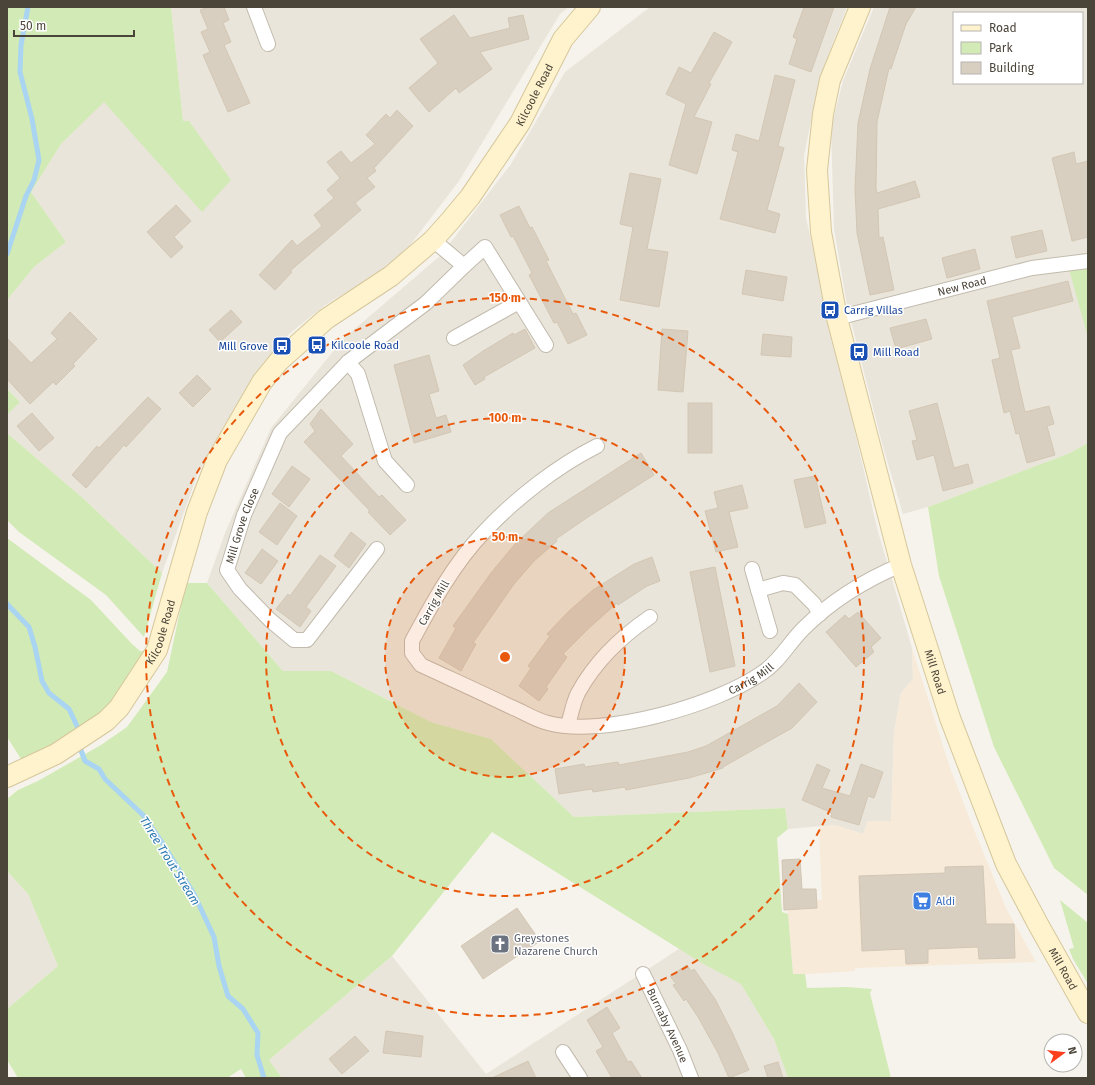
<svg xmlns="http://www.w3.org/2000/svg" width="1095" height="1085" font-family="'Fira Sans',sans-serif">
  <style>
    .residential { fill: #eae5da; fill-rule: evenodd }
    .commercial { fill: #f7ead8 }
    .green { fill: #d2eab5 }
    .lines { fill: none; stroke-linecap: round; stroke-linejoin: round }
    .stream { stroke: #a9d4f2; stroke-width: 5 }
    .building { fill: #d8cfc1; stroke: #d3c7b4 }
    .minor-casing { stroke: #c2bbae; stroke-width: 16 }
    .secondary-casing { stroke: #d6c79b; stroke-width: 22 }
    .minor { stroke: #fff; stroke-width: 14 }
    .secondary { stroke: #fff3cd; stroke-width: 20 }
    .ring { fill: none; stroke: #e8590c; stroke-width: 2; stroke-dasharray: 7 5 }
    .labels { text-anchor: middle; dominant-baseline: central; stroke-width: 3; stroke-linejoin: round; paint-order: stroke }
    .street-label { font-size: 11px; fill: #4b4439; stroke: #fff }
    .transit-label { font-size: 11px; fill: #164399; stroke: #fff; text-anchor: start }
    .shop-label { font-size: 11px; fill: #366cbe; stroke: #fff; text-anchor: start }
    .worship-label { font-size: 11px; fill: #5b616d; stroke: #fff; text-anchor: start }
    .water-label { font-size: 12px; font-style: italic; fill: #2e7ab2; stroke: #fff }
    .centre { fill: #e8590c; stroke: #fff; stroke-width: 2 }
    .ring-label { font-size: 12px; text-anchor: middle; font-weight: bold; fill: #e8590c; stroke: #fff; stroke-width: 3; stroke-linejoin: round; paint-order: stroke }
  </style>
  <rect width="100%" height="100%" fill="#f6f3ec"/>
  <!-- residential -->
  <path class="residential" d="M171,7H569L560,14L459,181L398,261L325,305L289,334L262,364L198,473L162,573L85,500L7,433V415L20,402L7,389V300L34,267L66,242L31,192L61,144L104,101L183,121Z
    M650,7H847L820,76L804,156L806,218L877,528L912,648L913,679L901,693L894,733L891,821H868L863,834L835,825L788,829L785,808L574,817L491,739L431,722L331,671H283L207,583L225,533L271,428L343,339L441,255L511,164L565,72Z
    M874,7H1088V443L1070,453L928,507L903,514L883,447L847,305L834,229L831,128L843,81ZM954,13H1082V83H954Z
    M7,871L28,894L58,966L7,1009Z
    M679,949L741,984L774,1039L788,1078H282L269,1060L392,956L486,1074Z"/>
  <!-- commercial -->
  <path class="commercial" d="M912,648L949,765L970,820L1006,908L1036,962L855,968V971L793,975L787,903L822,900L819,827L835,825L863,834L868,821H891L894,733L901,693L913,679Z"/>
  <!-- green -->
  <path class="green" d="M7,7H171L183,121H189L231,180L202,212L104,102L61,144L31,192L66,242L34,267L7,300Z
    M1088,267V338L1069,269Z
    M7,389L20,402L7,415Z
    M7,433L85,500L162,573L144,637L106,595L19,532L7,520Z
    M1088,443V895L1054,868L994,747L939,576L928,507L1070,453Z
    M7,538L91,600L132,644L140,651L147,652L121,693L92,722L23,762L7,737Z
    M186,583H207L283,671H331L431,722L491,739L574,817L785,808L788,829L777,838L782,912L788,914L793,974H805L807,988L847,987L872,989L870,993L891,1078H788L774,1039L741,984L700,962L492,832L392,956L269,1060L282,1078H246L241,1069L227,1078H18L7,1060V1009L58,966L28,894L7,871V799L18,790L38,781L101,745L127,727L167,672Z
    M1060,900L1088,923V984L1073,959L1069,949L1074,948Z"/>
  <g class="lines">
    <!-- stream -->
    <path class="stream" d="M7,254L26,196L34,180L39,160L32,119L20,72L21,45L28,7
      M7,604L29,627L35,647L42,681L49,693L69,709L77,726L78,733
      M79,745L85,761L99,769L105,779L143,815L163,844L194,894L214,937L219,966L228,996L243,1009L258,1033L257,1055L264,1078"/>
  </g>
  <!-- building -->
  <path class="building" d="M208,7H224L229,20L223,23L231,42L224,45L250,103L228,112L203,55L210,52L201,32L208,29L200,10Z
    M804,7H834L811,72L789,64L797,39L793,37Z
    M890,7H916L906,24L891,69L889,68L877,122L876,188L877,193L915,181L920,197L878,209L879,238L883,237L894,290L870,295L857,233L855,189L858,123L870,69Z
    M454,15L470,38L510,28L508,18L523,15L529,39L480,52L492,69L459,93L456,88L429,112L409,88L438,63L420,39Z
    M714,32L732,42L709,83L711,84L694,117L712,122L697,174L669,165L686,104L666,94L679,67L691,73Z
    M775,75L795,80L778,146L784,148L767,210L780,214L775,233L720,219L738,152L732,150L736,134L759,141Z
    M397,110L413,126L374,168L376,171L367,178L375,187L355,203L361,210L290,271L292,272L275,290L259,275L292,240L297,246L322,226L314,215L334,198L327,190L340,178L327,162L341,151L351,163L375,144L366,135L386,114L390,118Z
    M1074,152L1076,164L1088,161V237L1072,241L1052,158Z
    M630,173L661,179L647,249L668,252L659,307L620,300L633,227L620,224Z
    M176,205L191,221L174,237L183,247L171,258L147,232Z
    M519,206L530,228L532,227L549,260L546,261L573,314L576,313L587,335L568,344L557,322L554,323L529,275L532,273L513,236L511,237L500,215Z
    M1042,230L1047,251L1016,258L1011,237Z
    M975,249L980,269L947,278L942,258Z
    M746,270L787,277L783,301L742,294Z
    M1068,281L1073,301L1012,317L1020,348L1011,350L1025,412L1049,406L1054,424L1047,426L1055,455L1027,463L1019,433L1016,434L1010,411L1004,413L992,360L1000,358L987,301Z
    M231,310L242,322L220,342L209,330Z
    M70,312L97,339L73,364L75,366L56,385L53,382L30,404L7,379V338L31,363L57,339L51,333Z
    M926,319L932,339L896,349L890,328Z
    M525,329L535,348L484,377L485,379L475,385L463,365L483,351L513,333L514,335Z
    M662,329L688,331L683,392L658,390Z
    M763,334L792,337L791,357L761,355Z
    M429,355L439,391L429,394L436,418L446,415L451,432L414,443L394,365Z
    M197,375L211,389L193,407L179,393Z
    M148,397L161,409L126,447L124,445L86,488L72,475L97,446L99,448Z
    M688,403H712V453H688Z
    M937,403L954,468L968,464L973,483L943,491L934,455L917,460L912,441L917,440L909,411Z
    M321,409L353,444L341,456L379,497L382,495L406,520L390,535L368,512L370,511L304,442L315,431L310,424Z
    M32,413L54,438L39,451L17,426Z
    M641,453L654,475L588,517L556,539L557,541L534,561L514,584L473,643L476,644L461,671L439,658L456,628L453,626L491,573L515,544L548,513Z
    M292,466L310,479L289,507L272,494Z
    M815,476L826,523L805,528L794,480Z
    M742,485L748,508L729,512L738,547L716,552L705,511L718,508L714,492Z
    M280,503L297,516L277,545L259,532Z
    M351,532L366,544L349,568L334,556Z
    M262,549L278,561L261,584L245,573Z
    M320,555L336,566L306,607L311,611L300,627L276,609L288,594L290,596Z
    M652,557L660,581L647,586L618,605L617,603L589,628L563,654L567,657L546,687L548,689L539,701L519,686L531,668L528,666L550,636L547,634L569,611L593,590L634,564Z
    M715,567L735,666L710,672L690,572Z
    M858,612L881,638L871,647L874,652L856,667L826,632L845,615L849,619Z
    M799,683L817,702L792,728L723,767V768L689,778L626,790L625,787L593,792L592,789L559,794L555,769L584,764L585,767L618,762L619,765L688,752L706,746L777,706Z
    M817,764L830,770L822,788L850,796L861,764L883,772L874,798L868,796L859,825L831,817L832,813L802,800Z
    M800,859L802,889H816L817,908L784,910L782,860Z
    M983,866L986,924H1014L1015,958L979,959L978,947L928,949V963L906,964L905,949L862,951L859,876L945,873V867Z
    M517,908L540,941L483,979L461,946Z
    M687,965L691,971L694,969L715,999L732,1032L749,1070L729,1078L718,1053L698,1017L686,999L684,1001L673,985L676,984L670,976Z
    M607,1007L620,1028L612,1033L628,1062L631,1061L642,1078H612L596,1051L603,1047L587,1020Z
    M386,1031L423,1036L421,1057L383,1053Z
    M355,1036L369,1051L342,1074L329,1059Z
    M528,1061L536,1078H492Z
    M778,1062L783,1078H768L764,1066Z"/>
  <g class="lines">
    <!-- minor casing -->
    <g class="minor-casing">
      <g id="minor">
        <path d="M254,7L268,44"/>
        <path d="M464,266L485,247L546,345"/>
        <path id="s1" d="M837,318L1032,268L1088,261"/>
        <path d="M454,338L519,302"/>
        <path d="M348,362L358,374L385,461L407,485"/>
        <path id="s2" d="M597,446C557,466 515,499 484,532C454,563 432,604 412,641V653L421,665C451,679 480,692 509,706C522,711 535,720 548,723C602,738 716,705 762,673C779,662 789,643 803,629C831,601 865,580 901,565"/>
        <path id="s3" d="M377,549L307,640H294L270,620L240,589L227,570L244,515L280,433L348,362L426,303L464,266L433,240"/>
        <path d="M752,569L770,631"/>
        <path d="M758,590L783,583L795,585L814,604L820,614"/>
        <path d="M568,725C571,715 573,703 578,693C595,662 622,636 650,617"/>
        <path id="s4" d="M643,974L680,1050L691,1078"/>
        <path d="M563,1052L580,1078"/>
      </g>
    </g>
    <!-- secondary casing -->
    <g class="secondary-casing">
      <g id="secondary">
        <path id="s5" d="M860,7L830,80L823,114L817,170L821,232L837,318L901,565L950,718L1006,864L1039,926L1088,1013"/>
        <path id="s6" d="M7,777L56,754L106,721L119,708L157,650L197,512L217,460L262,382L279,361L326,319L391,276L433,240L450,221L470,197L520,123L563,39L590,7"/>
      </g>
    </g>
    <!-- minor -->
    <use href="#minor" class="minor"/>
    <!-- secondary -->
    <use href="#secondary" class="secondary"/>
  </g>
  <!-- distance rings -->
  <circle cx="505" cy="657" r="120" fill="#e8590c" fill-opacity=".12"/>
  <g class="ring">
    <circle cx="505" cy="657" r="120"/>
    <circle cx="505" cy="657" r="239"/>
    <circle cx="505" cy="657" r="359"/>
  </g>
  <!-- icons -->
  <defs>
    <g id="bus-square" transform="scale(1)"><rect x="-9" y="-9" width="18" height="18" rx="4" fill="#1a4fb4" stroke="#fff"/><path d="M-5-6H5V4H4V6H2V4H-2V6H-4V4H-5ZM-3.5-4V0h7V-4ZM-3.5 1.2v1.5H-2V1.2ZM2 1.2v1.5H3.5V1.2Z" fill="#fff"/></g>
    <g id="supermarket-square" transform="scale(1)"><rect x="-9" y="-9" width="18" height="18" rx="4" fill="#3f7fe0" stroke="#fff"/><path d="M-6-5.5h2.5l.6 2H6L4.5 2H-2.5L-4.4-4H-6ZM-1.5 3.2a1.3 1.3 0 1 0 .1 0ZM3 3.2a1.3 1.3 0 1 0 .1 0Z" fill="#fff"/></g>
    <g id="church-square" transform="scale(1)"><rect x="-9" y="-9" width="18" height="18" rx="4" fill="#6b7280" stroke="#fff"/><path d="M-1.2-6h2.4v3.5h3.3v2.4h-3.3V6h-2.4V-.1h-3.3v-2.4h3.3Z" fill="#fff"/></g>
  </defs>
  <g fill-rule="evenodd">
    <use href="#bus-square" x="830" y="310"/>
    <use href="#bus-square" x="317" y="345"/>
    <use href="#bus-square" x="282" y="346"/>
    <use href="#bus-square" x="859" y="352"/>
    <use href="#supermarket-square" x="922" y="901"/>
    <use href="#church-square" x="500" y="944"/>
  </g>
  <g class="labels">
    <!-- street labels -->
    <g class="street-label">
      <text stroke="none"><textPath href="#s6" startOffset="892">Kilcoole Road</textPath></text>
      <text stroke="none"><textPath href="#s1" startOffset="129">New Road</textPath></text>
      <text stroke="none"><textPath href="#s3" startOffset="272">Mill Grove Close</textPath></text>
      <text transform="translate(434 603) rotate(-60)">Carrig Mill</text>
      <text stroke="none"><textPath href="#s6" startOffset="220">Kilcoole Road</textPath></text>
      <text stroke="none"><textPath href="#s5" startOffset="687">Mill Road</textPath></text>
      <text stroke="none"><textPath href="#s2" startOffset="652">Carrig Mill</textPath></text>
      <text stroke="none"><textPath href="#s5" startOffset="1011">Mill Road</textPath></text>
      <text stroke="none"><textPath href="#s4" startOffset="57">Burnaby Avenue</textPath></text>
    </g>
    <!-- transit labels -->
    <g class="transit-label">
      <text x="844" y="310">Carrig Villas</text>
      <text x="331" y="345">Kilcoole Road</text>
      <text x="268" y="346" text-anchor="end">Mill Grove</text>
      <text x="873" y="352">Mill Road</text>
    </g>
    <!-- shop labels -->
    <g class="shop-label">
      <text x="936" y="901">Aldi</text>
    </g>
    <!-- worship labels -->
    <g class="worship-label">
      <text x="514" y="938">Greystones<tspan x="514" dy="13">Nazarene Church</tspan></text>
    </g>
    <!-- water labels -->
    <g class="water-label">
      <text transform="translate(170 861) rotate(58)">Three Trout Stream</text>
    </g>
  </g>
  <circle cx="505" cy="657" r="6" class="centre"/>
  <g class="ring-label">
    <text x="505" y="302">150 m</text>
    <text x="505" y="422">100 m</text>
    <text x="505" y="541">50 m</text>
  </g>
  <!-- border -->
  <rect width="1095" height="1085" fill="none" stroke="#4b4439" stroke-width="16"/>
  <!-- legend -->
  <rect x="953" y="12" width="130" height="72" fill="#ffffff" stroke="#b7b4b0"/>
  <rect x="961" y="25" width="20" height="6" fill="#fff3cd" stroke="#b7b4b0"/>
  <text x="989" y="32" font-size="12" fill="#4b4439">Road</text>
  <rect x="961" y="42" width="20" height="12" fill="#d2eab5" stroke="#b7b4b0"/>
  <text x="989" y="52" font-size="12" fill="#4b4439">Park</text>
  <rect x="961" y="62" width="20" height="12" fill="#d8cfc1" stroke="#b7b4b0"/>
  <text x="989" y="72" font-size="12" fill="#4b4439">Building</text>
  <!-- north arrow -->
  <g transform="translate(1063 1053) rotate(75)"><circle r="19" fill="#ffffff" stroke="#b7b4b0"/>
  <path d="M0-3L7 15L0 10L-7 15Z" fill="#fc3f1d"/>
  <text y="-6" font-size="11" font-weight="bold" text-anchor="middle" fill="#4b4439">N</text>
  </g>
  <!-- scale -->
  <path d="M14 30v6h120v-6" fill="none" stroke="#4b4439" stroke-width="2"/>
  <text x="20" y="30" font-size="12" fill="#4b4439" stroke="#ffffff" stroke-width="3" paint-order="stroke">50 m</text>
</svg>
